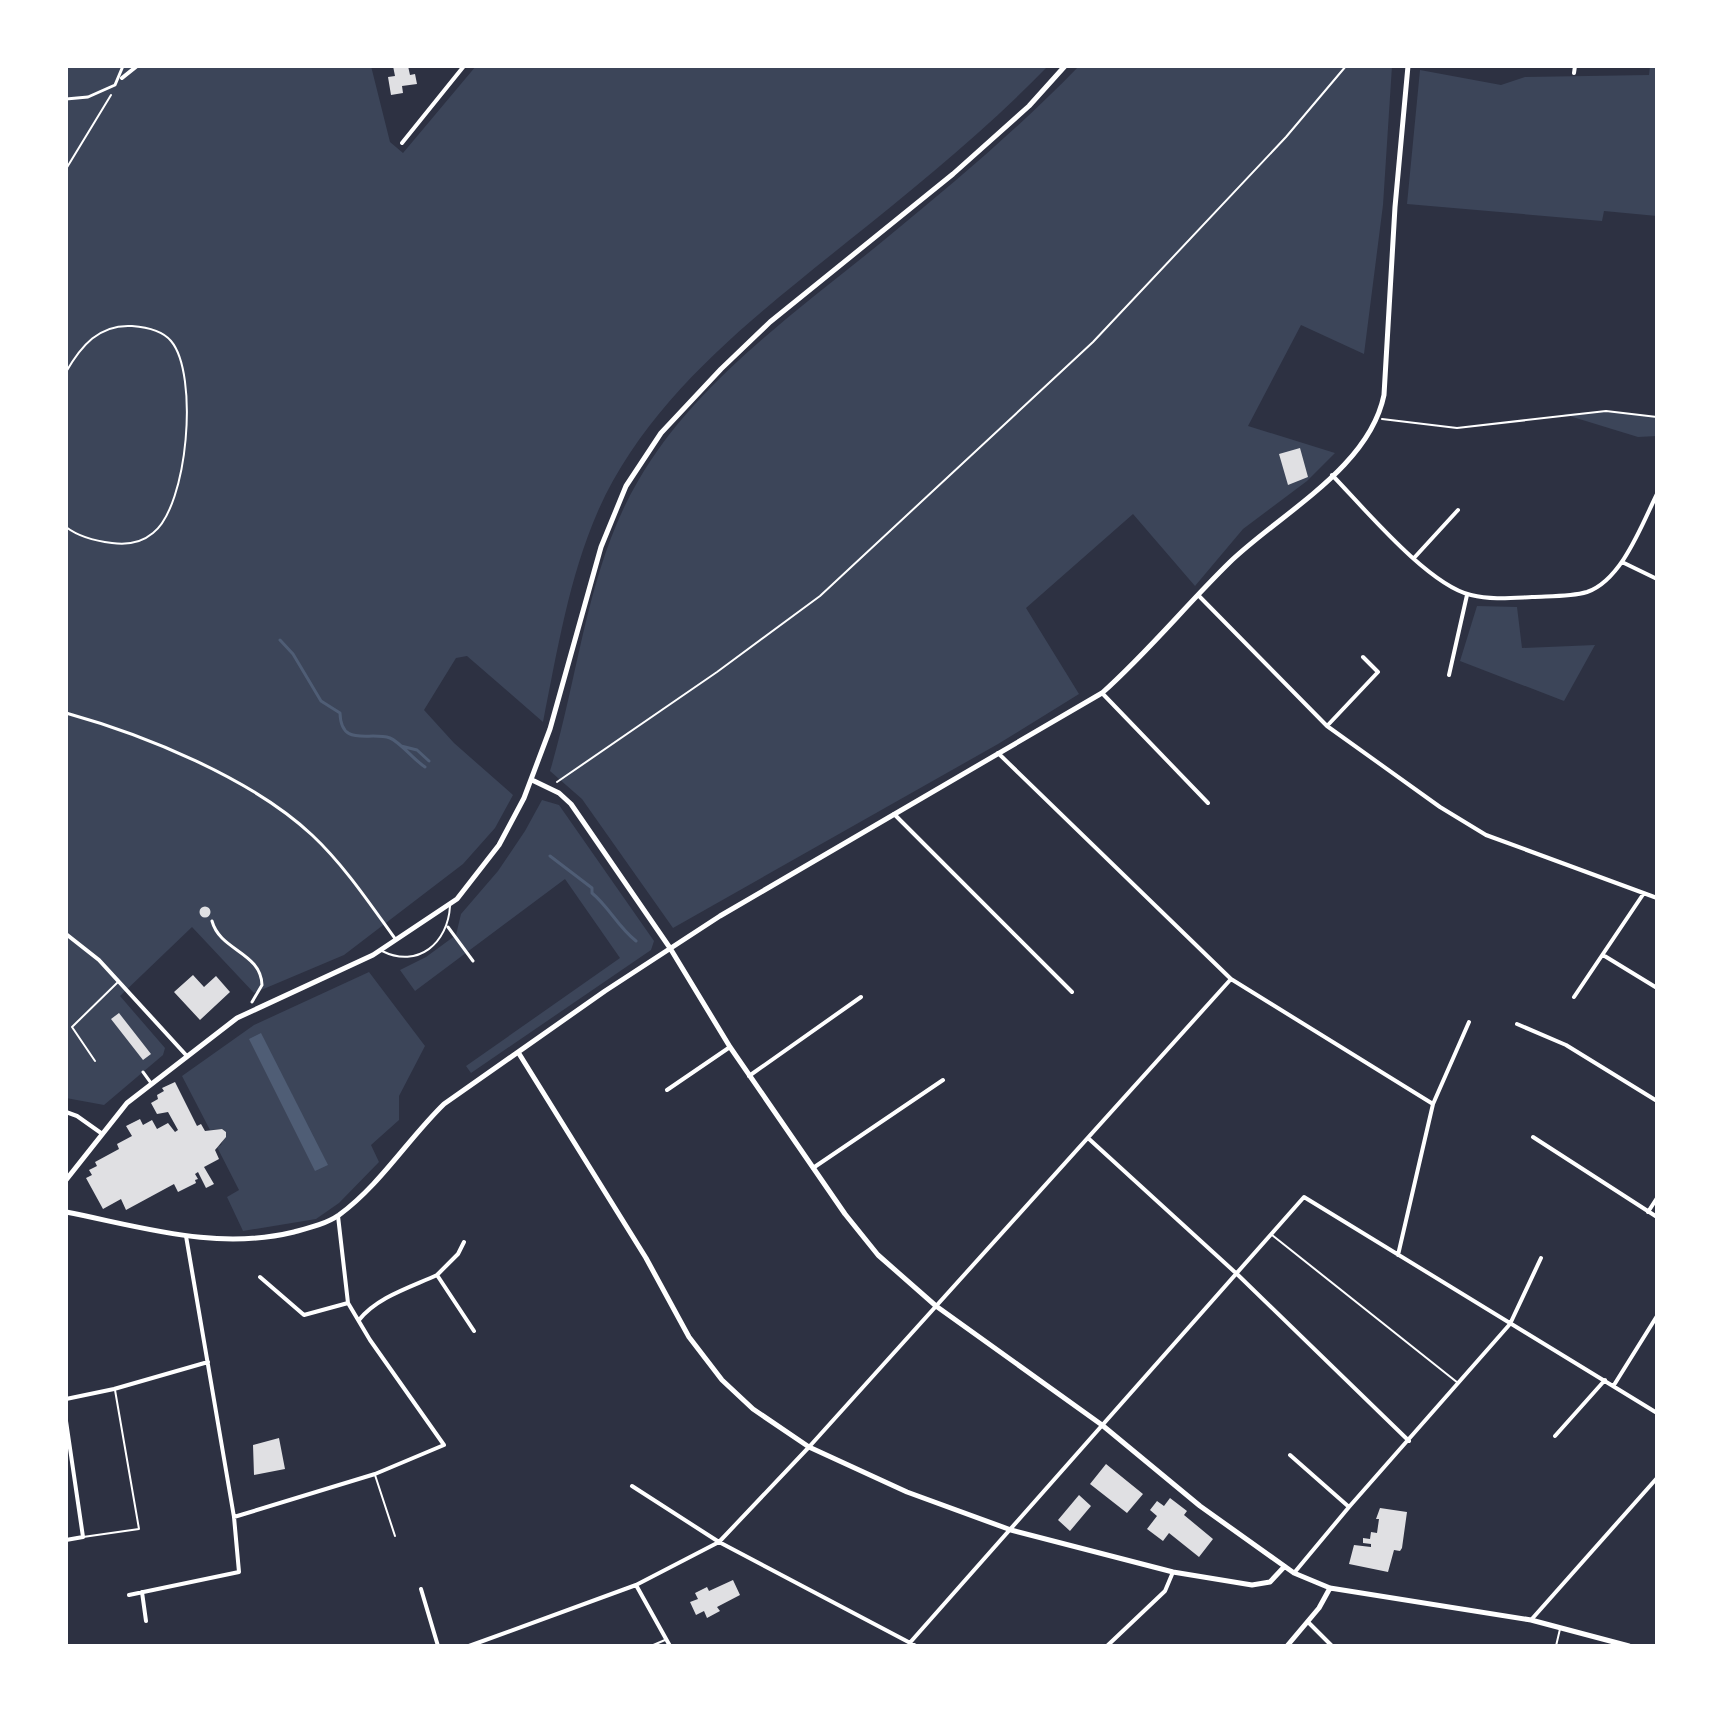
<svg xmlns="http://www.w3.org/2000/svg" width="1723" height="1712" font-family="'Roboto Serif',serif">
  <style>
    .green { fill: #3c4559 }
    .water { fill: #4f5d75 }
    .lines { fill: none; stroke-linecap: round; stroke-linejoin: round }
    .stream { stroke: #4f5d75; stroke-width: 3 }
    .building { fill: #e0e0e3 }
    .path { stroke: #fff; stroke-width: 2 }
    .service { stroke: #fff; stroke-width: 2 }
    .pedestrian { stroke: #fff; stroke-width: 3 }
    .minor { stroke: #fff; stroke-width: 4 }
    .tertiary { stroke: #fff; stroke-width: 5 }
  </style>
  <rect width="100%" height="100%" fill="#2d3142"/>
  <!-- green -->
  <path class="green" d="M66,66H371L390,142L403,153L476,66H1048C986,130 917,186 847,242C753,318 649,397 598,511C569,577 557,652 543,722L467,656L456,658L424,710L454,743L513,795L495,828L463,864L344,955L254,993L192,927L120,996L165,1048L163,1055L104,1105L66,1098Z
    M1079,66H1392L1383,205L1364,354L1301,325L1248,426L1335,453L1307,481L1243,529L1195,586L1133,514L1026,608L1079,694L998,744L673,928L582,799L550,771C579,675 587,568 638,481C696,380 802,308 889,236C955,182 1020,127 1079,66Z
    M1650,66H1657V216L1604,211L1602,221L1407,204L1420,70L1501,85L1525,77L1649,75Z
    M1606,411L1657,417V436L1638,437L1563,414Z
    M1477,606L1517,607L1522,648L1595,645L1564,701L1460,661Z
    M542,800L559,805L654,941L651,950L471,1073L466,1066L620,958L565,879L415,991L400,970L426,957L456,935L461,914L498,871L525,831Z
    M369,972L425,1046L399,1096V1120L371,1145L379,1162L339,1203L316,1219L243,1231L227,1197L239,1190L217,1147L221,1145L226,1132L222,1129L210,1130L182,1076L254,1025Z"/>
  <!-- water -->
  <path class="water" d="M261,1033L328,1165L315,1171L249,1039Z"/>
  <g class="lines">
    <!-- stream -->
    <path class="stream" d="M280,640L293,654L321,701L340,713C341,748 369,731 390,738C400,742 414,760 425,767
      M401,746L417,750L429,761
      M550,856L592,888V893C609,907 618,927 636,941"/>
  </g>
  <!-- building -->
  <path class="building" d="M393,66H408L410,75L415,74L417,84L402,86L403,93L391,95L388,77L395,76Z
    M1300,448L1308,477L1288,485L1279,454Z
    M199.5 912a5.5 5.5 0 1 1 11 0a5.5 5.5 0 1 1-11 0Z
    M193,975L204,987L216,976L230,992L200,1020L174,992Z
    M119,1013L151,1054L143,1060L111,1019Z
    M175,1082L197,1126L201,1124L205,1131L222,1129L226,1132V1137L215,1150L219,1159L204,1167L214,1184L206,1188L198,1172L195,1174L198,1179L195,1180L196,1183L178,1192L174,1184L126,1210L121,1199L103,1209L86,1178L92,1175L89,1170L97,1166L95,1162L119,1149L117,1144L132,1136L126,1126L140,1119L143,1125L152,1120L157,1129L168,1123L175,1132L178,1130L168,1112L157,1114L151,1103L158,1099L157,1095L164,1091L162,1088Z
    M279,1438L285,1469L254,1475L253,1445Z
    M1106,1464L1143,1494L1127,1513L1090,1484Z
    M1079,1495L1091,1506L1070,1531L1058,1520Z
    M1170,1498L1187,1511L1184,1515L1213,1539L1199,1557L1169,1533L1163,1541L1147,1529L1157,1516L1150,1510L1157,1501L1164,1506Z
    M1380,1508L1407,1512L1402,1548L1400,1551L1394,1550L1388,1572L1349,1564L1354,1545L1371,1547V1544L1363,1543V1538L1370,1539L1371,1532L1377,1533L1379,1519H1376Z
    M733,1580L740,1595L717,1607L720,1611L707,1618L704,1611L696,1615L690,1602L698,1599L695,1593L707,1587L709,1591Z"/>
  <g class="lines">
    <!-- path -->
    <path class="path" d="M66,169L111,95
      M66,372C81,346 99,324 132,326C145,327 162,330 171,341C199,374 188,506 153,533C141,543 126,545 112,543C95,541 79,537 66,527
      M1382,419L1457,428L1606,411L1657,417
      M557,782L717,672L820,596L1093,342L1286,137L1346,66"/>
    <!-- service -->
    <path class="service" d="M382,951C418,969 448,943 450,906
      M95,1061L72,1027L119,981
      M1272,1235L1458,1383
      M375,1475L395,1536
      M83,1537L139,1529L115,1390
      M651,1646L665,1640
      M1556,1646L1560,1629"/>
    <!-- pedestrian -->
    <path class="pedestrian" d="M66,99L88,97L115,85L123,66
      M66,713C145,735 251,778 312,835C344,865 370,904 396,940
      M212,921C220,951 261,952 262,985L252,1002
      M448,927L473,961
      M143,1072L151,1083"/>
    <!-- minor -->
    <path class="minor" d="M1574,73L1575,66
      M122,78L137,66
      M402,143L464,66
      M1332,475C1364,508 1428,585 1471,595C1491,600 1511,598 1532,597C1549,596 1570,597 1587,592C1622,580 1642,524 1657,494
      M1414,558L1458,510
      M1622,562L1657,579
      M1199,596L1327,726L1440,807L1486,835L1657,898
      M1449,675L1467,595
      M1102,693L1208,803
      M1327,726L1378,672L1363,657
      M998,753L1231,979L1433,1104L1398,1255
      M894,814L1072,992
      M66,934L99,960L186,1055
      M1603,955L1657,988
      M1574,997L1644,893
      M1517,1024L1566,1045L1657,1101
      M749,1076L861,997
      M667,1090L730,1047
      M1433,1104L1469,1022
      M66,1112L77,1116L101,1133
      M1533,1137L1657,1217
      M1088,1138L1238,1275L1409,1441
      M813,1168L943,1080
      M1648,1212L1657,1198
      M437,1275L458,1254L464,1242
      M260,1277L304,1315L348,1303
      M359,1320C377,1297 411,1287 437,1275L474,1331
      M1614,1385L1657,1316
      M66,1399L114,1389L208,1362
      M66,1421L83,1537L66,1540
      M1555,1436L1605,1380
      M1290,1455L1349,1507
      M632,1486L719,1542L916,1646
      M234,1517L375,1474L444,1445L370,1340L348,1303L338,1216
      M1294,1573L1349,1507L1510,1324L1541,1258
      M636,1585L670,1646
      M421,1589L438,1646
      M142,1592L146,1621
      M129,1595L239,1572L234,1517L186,1236
      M1531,1620L1657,1478
      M1308,1622L1332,1646
      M469,1646L636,1585L719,1542L809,1447L1231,979
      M907,1646L1304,1197L1657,1413
      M1107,1646L1165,1591L1173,1572"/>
    <!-- tertiary -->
    <path class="tertiary" d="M532,780L559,793L571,804L670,948L730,1047L845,1214L878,1255L936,1306L1102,1425L1200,1506L1294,1573L1330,1588L1531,1620L1629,1646
      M518,1052L646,1258L689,1337L722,1380L753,1409L809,1447L907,1492L1011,1530L1173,1572L1252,1585L1270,1582L1284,1567
      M66,1180L127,1103L237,1018L373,955L457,899L499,845L524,798L550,729L601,547L626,486L661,433L721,369L770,322L953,174L1029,106L1065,66
      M66,1212C143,1227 216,1251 294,1232C309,1228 326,1224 339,1215C380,1185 408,1139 444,1104L605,991L720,916L1102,693C1148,652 1186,605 1230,562C1281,513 1369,468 1384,395L1395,207L1408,66
      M1287,1646L1319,1608L1330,1588"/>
  </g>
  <!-- border -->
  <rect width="1723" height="1712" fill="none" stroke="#ffffff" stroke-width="136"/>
</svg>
